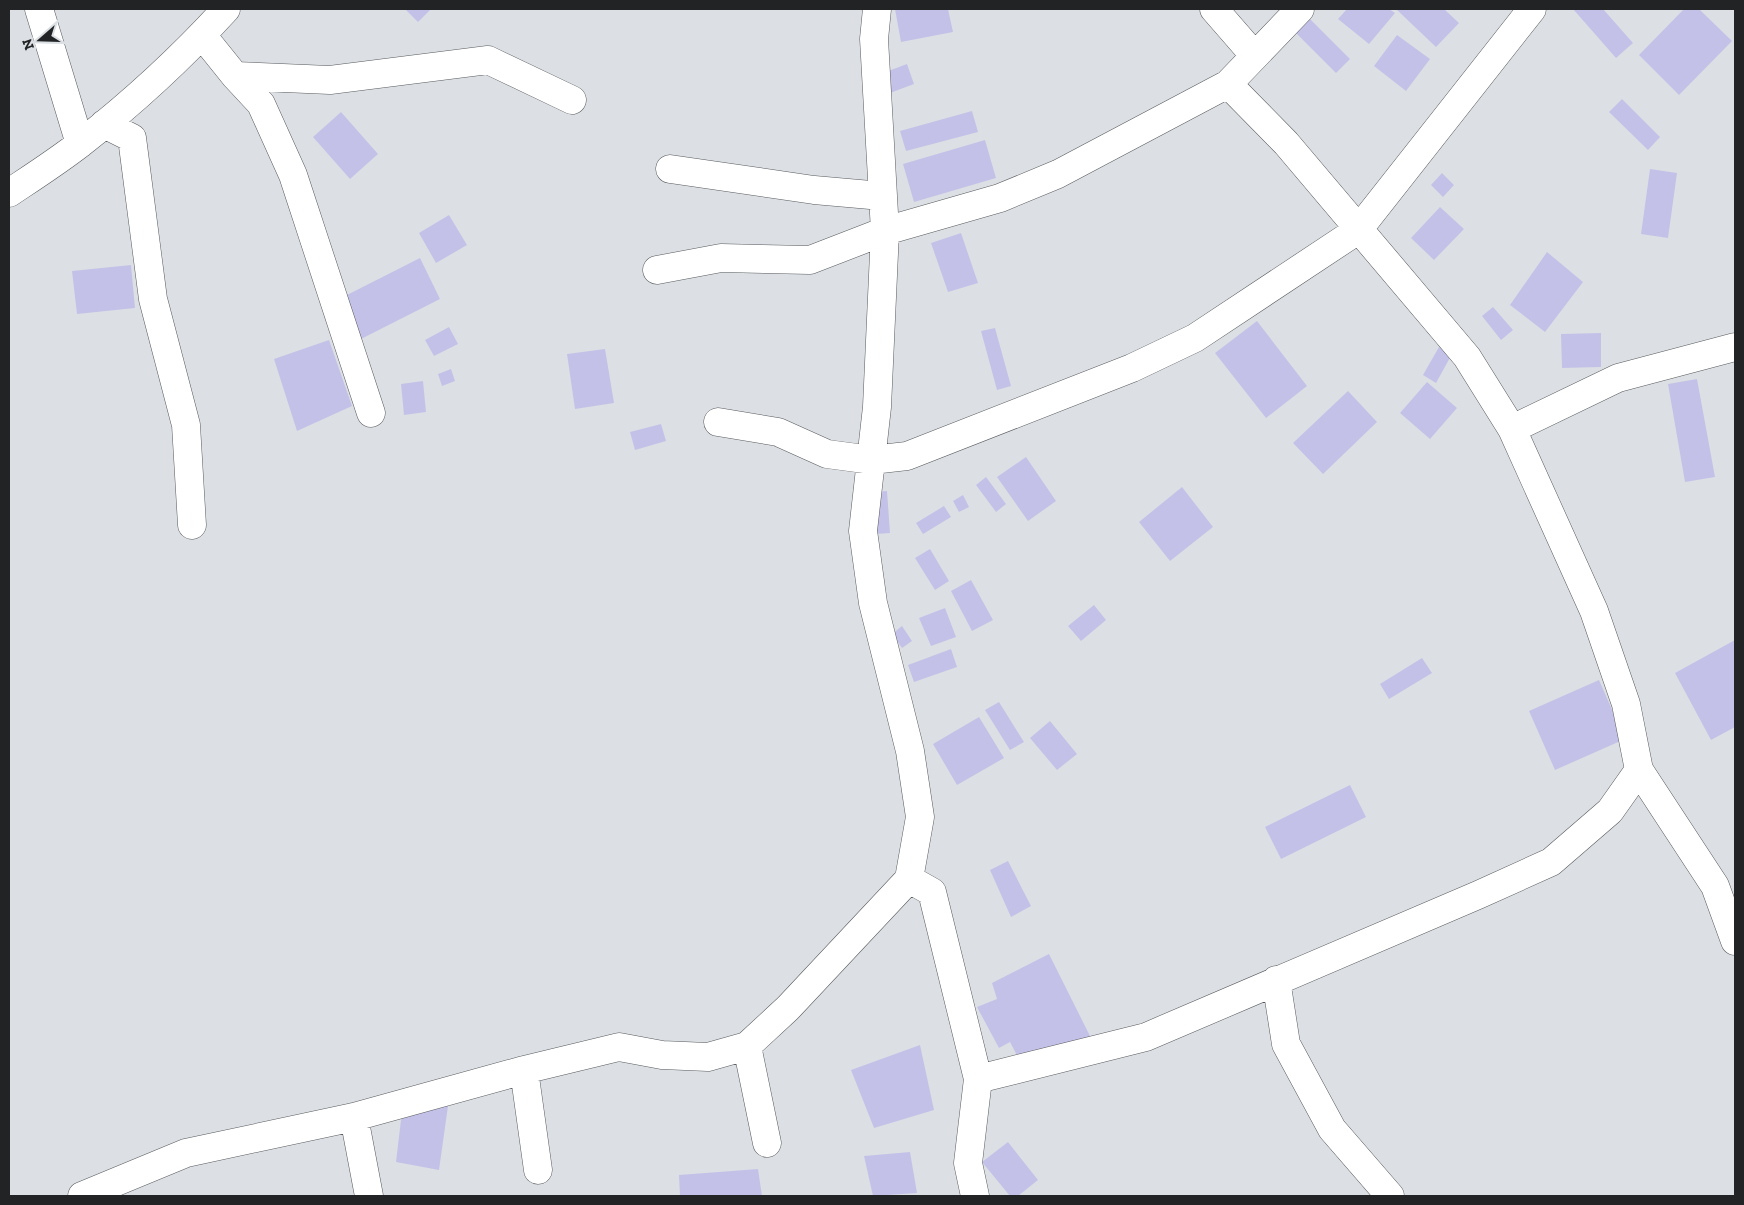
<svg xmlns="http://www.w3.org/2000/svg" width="1744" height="1205" font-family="'Zilla Slab',serif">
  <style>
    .building { fill: #c4c1e8 }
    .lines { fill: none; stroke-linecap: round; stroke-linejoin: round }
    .minor-casing { stroke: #575a5d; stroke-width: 29 }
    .minor { stroke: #fff; stroke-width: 28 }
  </style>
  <rect width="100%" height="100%" fill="#dce0e4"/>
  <!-- building -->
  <path class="building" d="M405,9H431L418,22Z
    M895,9H948L953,32L901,42Z
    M1347,9H1389L1395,13L1369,44L1338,19Z
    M1396,9H1444L1459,23L1436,47Z
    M1573,9H1603L1633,43L1616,58Z
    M1684,9H1699L1732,41L1679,95L1639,55Z
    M1304,13L1350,59L1336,73L1290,27Z
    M1397,35L1430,59L1406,91L1374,66Z
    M907,64L914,84L890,93L883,73Z
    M1622,99L1660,137L1648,150L1609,112Z
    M972,111L978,132L906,151L900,131Z
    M341,112L378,154L350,179L313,137Z
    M985,140L996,178L914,202L903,164Z
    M1650,169L1677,173L1668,238L1641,234Z
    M1442,173L1454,185L1443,197L1431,185Z
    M1440,207L1464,229L1434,260L1411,238Z
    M449,215L467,245L436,263L419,233Z
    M961,233L978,283L948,292L931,243Z
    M1547,252L1583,282L1545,332L1510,305Z
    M420,258L440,299L359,340L339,299Z
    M131,265L135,308L77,314L72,271Z
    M1493,307L1513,330L1501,340L1482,316Z
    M1257,321L1307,386L1266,418L1215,353Z
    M449,327L458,344L434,356L425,340Z
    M995,328L1011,386L997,390L981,331Z
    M1601,333V367L1562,368L1561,334Z
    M329,340L352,406L297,431L274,359Z
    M1439,347L1452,354L1436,383L1423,375Z
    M605,349L614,403L575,409L567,354Z
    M451,369L455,381L442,386L438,374Z
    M1697,379L1715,477L1685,482L1668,384Z
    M423,381L426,412L404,415L401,384Z
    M1427,382L1457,408L1430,439L1400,413Z
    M1348,391L1377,422L1323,474L1293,443Z
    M661,424L666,441L635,450L630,432Z
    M1026,457L1056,501L1028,521L997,477Z
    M986,477L1006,504L996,512L976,485Z
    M1182,487L1213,527L1170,561L1139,522Z
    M887,491L890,533L877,534L874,492Z
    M963,495L969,507L959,512L953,501Z
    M944,506L951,517L923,534L916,523Z
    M930,549L949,581L935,590L915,558Z
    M971,580L993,620L972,631L951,591Z
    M1094,605L1106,620L1081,641L1068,626Z
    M945,608L956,637L931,646L919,618Z
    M902,626L912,641L902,648L892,634Z
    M1735,640V727L1711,740L1675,673Z
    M951,649L957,667L914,682L908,665Z
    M1422,658L1432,673L1389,699L1380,684Z
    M1599,680L1625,739L1555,770L1529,711Z
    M999,702L1024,742L1010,750L985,710Z
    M979,717L1004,758L957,785L933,744Z
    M1050,721L1077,754L1057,770L1030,738Z
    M1350,785L1366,817L1281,859L1265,827Z
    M1008,861L1031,906L1011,917L990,870Z
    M1049,954L1092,1040L1022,1065L1010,1042L999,1048L977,1007L997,999L992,983Z
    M920,1045L934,1110L874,1128L851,1070Z
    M403,1103L448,1106L439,1170L396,1162Z
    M1008,1142L1038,1180L1018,1196H1010L982,1162Z
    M910,1152L917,1193L873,1196L864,1156Z
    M758,1169L762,1196H680L679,1175Z"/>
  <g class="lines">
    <!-- minor casing -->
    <g class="minor-casing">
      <path id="minor" d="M39,9L80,144
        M877,9L874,39L885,231L1000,198L1058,174L1228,84L1300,9
        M1214,9L1254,55
        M202,35L235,76L261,104L293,175L371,413
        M235,76L330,80L488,60L572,100
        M104,124L132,138L153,299L186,425L192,525
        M670,169L814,190L882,196
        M9,193C33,177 58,161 81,143C131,104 184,55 226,9
        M718,422L778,432L827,454L872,460L907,456L1132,368L1195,338L1358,230L1532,9
        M1512,429L1618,378L1735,347
        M1639,770L1715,886L1735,941
        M909,879L932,892L978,1079
        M1276,980L1286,1044L1332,1129L1390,1196
        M747,1046L767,1143
        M524,1070L538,1170
        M354,1117L369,1196
        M82,1196L186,1153L354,1117L524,1070L619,1047L662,1055L708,1057L747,1046L788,1008L909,879L920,817L910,751L873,603L863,531L877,407L885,231L810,260L721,258L657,270
        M975,1196L968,1163L978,1079L1146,1037L1478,895L1551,862L1610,811L1639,770L1626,704L1594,611L1512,429L1467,357L1286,143L1228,84"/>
    </g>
    <!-- minor -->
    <use href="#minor" class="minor"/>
  </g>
  <!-- border -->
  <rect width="1744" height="1205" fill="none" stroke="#212324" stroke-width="20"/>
  <!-- north arrow -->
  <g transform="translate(40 40) rotate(250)" stroke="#dce0e4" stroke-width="4" paint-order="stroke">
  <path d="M0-4L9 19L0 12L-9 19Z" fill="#212324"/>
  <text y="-8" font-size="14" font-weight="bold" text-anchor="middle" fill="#212324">N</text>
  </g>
</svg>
